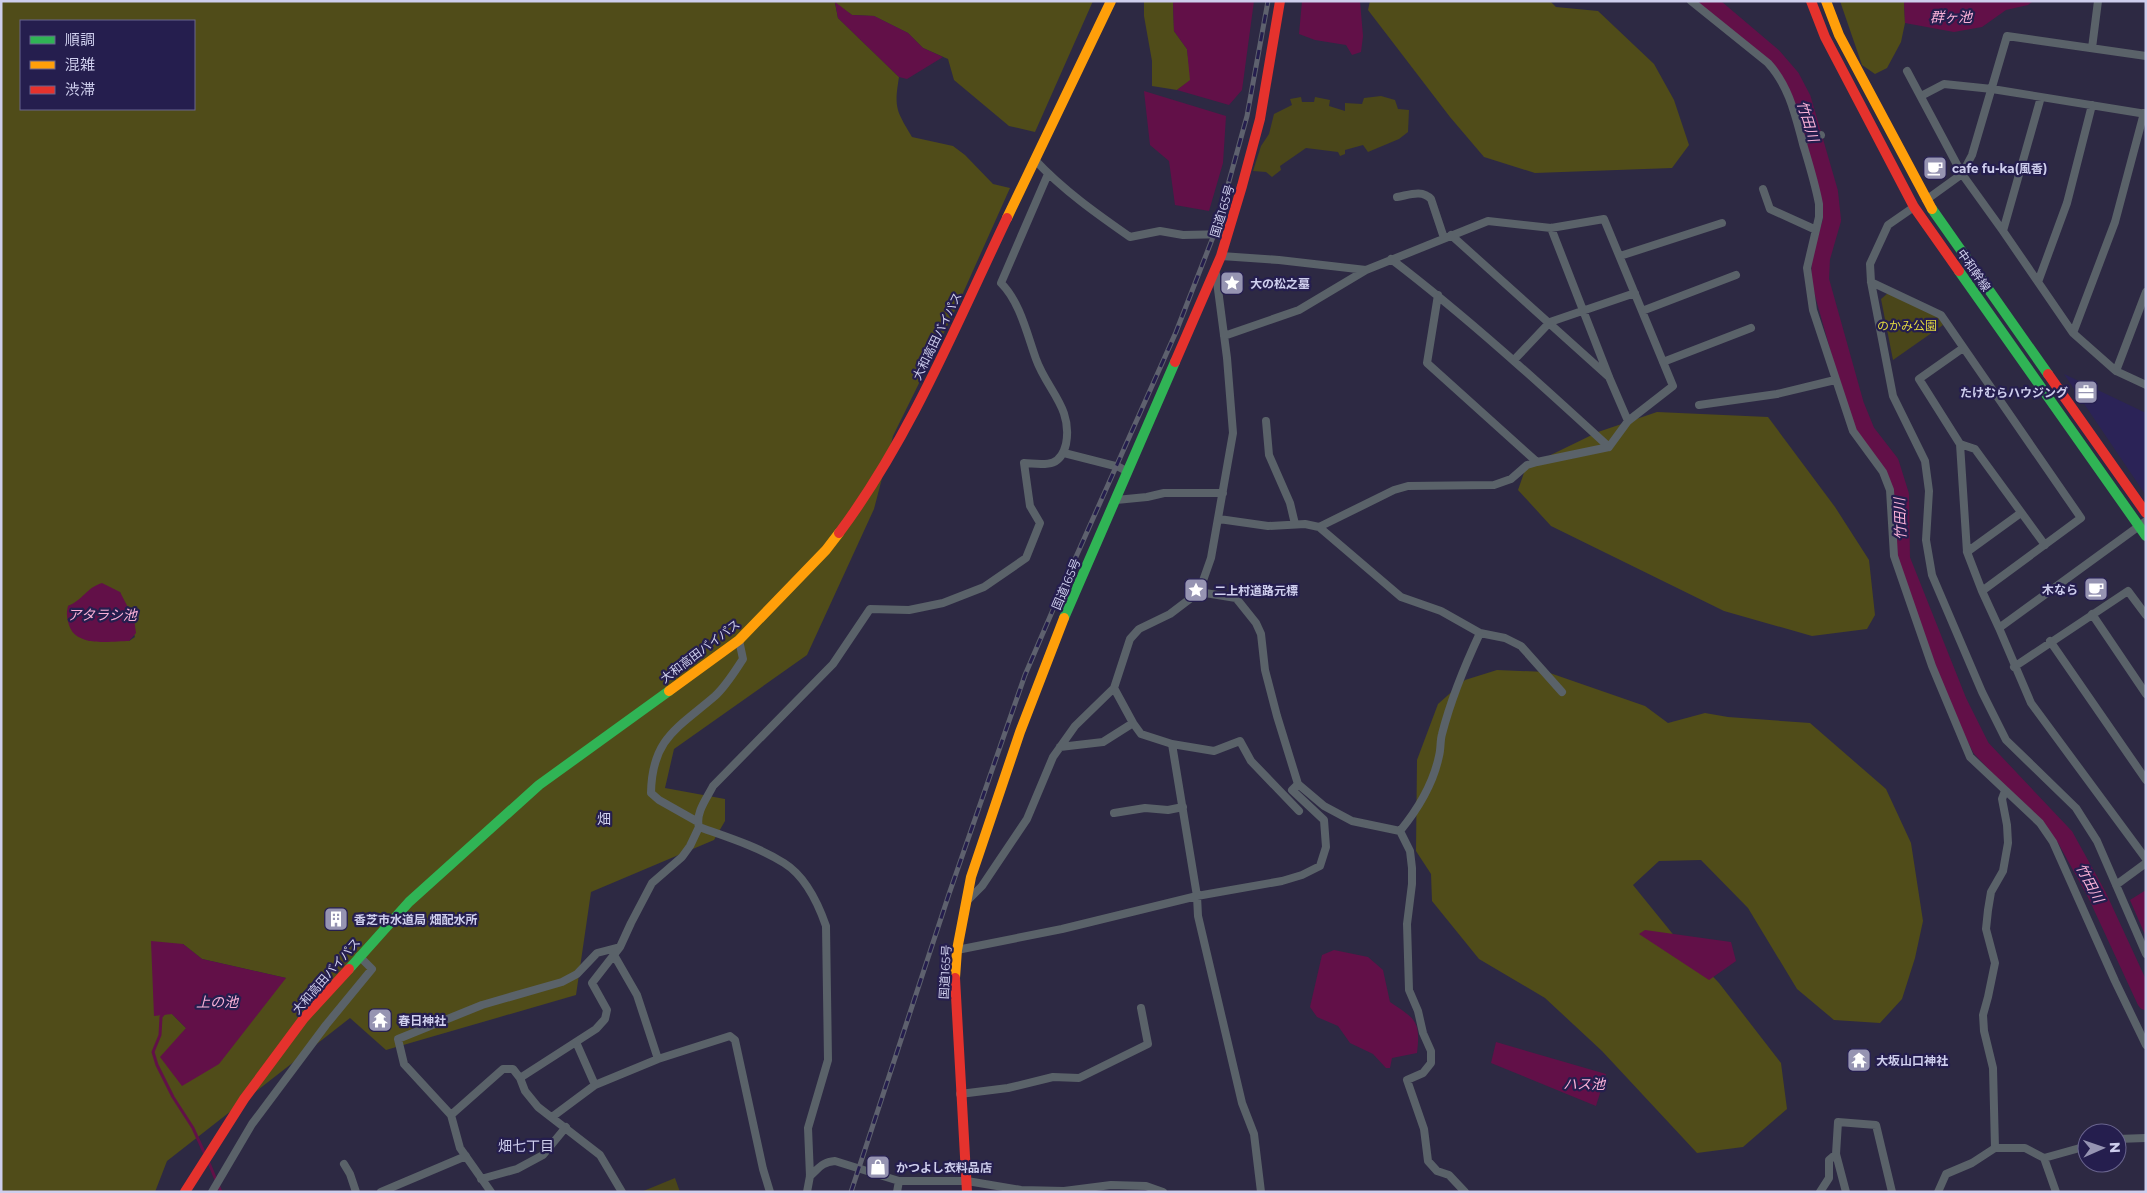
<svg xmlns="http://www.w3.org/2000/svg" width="2147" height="1193" font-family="Montserrat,'Noto Sans JP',sans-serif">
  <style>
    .built { fill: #2b2357 }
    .green { fill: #4a461a }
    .forest { fill: #504c19; fill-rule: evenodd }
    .water { fill: #621048 }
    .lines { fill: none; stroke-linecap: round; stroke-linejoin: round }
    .stream { stroke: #621048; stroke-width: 3 }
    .river { stroke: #621048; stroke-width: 18 }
    .street { stroke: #5a6269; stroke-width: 8 }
    .fast { stroke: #30b455; stroke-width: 10 }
    .slow { stroke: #ff9f0a; stroke-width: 10 }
    .jam { stroke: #e5322d; stroke-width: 10 }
    .rail-casing { stroke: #5e616e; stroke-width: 5 }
    .rail { stroke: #251e4e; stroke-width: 3; stroke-dasharray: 9; stroke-linecap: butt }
    .labels { text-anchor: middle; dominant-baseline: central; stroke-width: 4.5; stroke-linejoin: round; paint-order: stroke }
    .poi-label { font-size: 12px; font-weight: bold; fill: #ceceed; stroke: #251e4e; text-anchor: start }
    .street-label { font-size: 12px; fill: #ceceed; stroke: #251e4e }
    .park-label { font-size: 12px; fill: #e1d83f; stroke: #251e4e }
    .water-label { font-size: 14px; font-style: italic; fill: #fab1d8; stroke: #251e4e }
    .neighbourhood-label { font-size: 14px; fill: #ceceed; stroke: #251e4e }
  </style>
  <rect width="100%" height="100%" fill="#2d2943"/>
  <!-- built -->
  <path class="built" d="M2064,374L2146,413V494H2145Z"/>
  <!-- green -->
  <path class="green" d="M1381,96L1395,100L1398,109L1409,110L1408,132L1399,139L1368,152L1363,145L1345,150V154L1340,156L1338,152L1306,148L1280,166L1281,170L1272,177L1266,172L1253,171L1261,146L1269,134L1274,114L1292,105L1290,99L1301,97L1302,102H1314L1315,97L1330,100L1329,106L1345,111V103L1362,104L1364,98Z
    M1888,293L1938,316L1943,325L1893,360L1881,299Z
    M675,1178L680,1192H641Z"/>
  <!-- forest -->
  <path class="forest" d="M1,1H1093L1035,132L1009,126L954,80L948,59L923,48L908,33L874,16L852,15L835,3L838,18L899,77C894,108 896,110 912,137L953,146L965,155L993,184L1010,188L959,302L893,436L874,509L807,655L674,749L665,788L725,799V821L714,840L591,892L576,995L386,1050L350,1018L167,1161L155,1192H1ZM21,21H194V109H21ZM120,592L135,637L129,641H89L68,606L79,602ZM183,944L202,959L286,978L186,1028L172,1014Z
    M1144,1H1173L1174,31L1187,49L1191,80L1177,90L1152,86V61L1144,16Z
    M1370,1H1550L1556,7L1598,11L1654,64L1674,100L1689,145L1672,168L1535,173L1484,157L1450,117L1368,10Z
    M1840,1H1904L1905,23L1901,42L1887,68L1875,74L1862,65Z
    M1657,412L1768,417L1835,507L1869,560L1875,615L1867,629L1812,636L1724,611L1551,526L1518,490L1526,467L1598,432Z
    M1497,670L1547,672L1645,706L1668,723L1705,713L1728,717L1810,723L1886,789L1911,843L1923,921L1915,958L1902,999L1880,1023L1834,1020L1797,989L1748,908L1701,860L1659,861L1633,885L1676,938L1719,983L1781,1063L1787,1109L1743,1147L1697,1153L1602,1051L1545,998L1479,959L1432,901L1431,874L1416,851L1417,760L1438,704L1465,680Z"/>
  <!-- water -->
  <path class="water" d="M1173,1H1254L1242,90L1229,105L1177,90L1190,80L1187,49L1174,31Z
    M1302,1H1360L1363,36L1361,52L1352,55L1346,45L1315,40L1299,34Z
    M1904,1H2033L2028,5L2006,10L1982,27L1954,32L1905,23Z
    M835,2L852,15L874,16L908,33L923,48L943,57L907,79L899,77L838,18Z
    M1144,91L1226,116L1223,163L1209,211L1175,205L1169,161L1150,145Z
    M102,583L120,592L134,619L136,633L129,641C112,641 76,648 69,625C67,618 66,614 68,606C83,600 86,588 102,583Z
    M2146,890V937L2130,900Z
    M1645,930L1731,942L1736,961L1709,980L1639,934Z
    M151,941L183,944L202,959L286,978L219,1064L182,1086L160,1057L186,1028L172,1014L154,1016Z
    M1334,950L1368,957L1383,970L1390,1002C1415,1019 1421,1020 1417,1053L1392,1058L1390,1068H1386L1373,1054L1350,1043L1338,1026L1317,1017L1310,1007L1322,955Z
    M1496,1042L1606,1074L1596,1106L1491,1063Z"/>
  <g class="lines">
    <!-- stream -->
    <path class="stream" d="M165,1012L161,1017L160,1035L153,1052L157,1065L173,1097L193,1128L204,1152
      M209,1163L221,1192"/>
    <!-- river -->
    <path class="river" d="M1707,1L1772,56L1791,78L1802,99L1829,192L1832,220L1821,258L1820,280L1855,405L1866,432L1890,463L1900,495L1901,559L1958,702L1981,748L2065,837L2097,895L2146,1001"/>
    <!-- street -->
    <path class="street" d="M1691,1L1768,63C1789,86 1795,114 1803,144C1809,164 1815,183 1819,204V217L1807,268L1813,310L1853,431L1883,472L1890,490L1894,556L1932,666L1970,757L2040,823L2053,842L2115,981L2146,1045
      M2092,48L2098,1
      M1907,71L1962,174L2003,231
      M1921,96L1944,84L1992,89L2146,114
      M2041,97L2003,231L2038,282L2067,203L2092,105
      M1803,141L1821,135
      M1035,160C1063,190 1097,214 1130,237L1160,231L1183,235L1228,234
      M1763,189L1770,209L1814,229
      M1397,197C1409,195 1422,189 1431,199L1444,238
      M1926,200L1962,174L1972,155L2007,36L2146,56
      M1914,207L1888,225L1870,264L1871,282L1893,396L1925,461L1929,491L1926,540L1932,575L1982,692L2006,740L2076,808L2097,841L2146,954
      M1551,228L1609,377L1628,421
      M1451,235L1609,377
      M1221,256L1279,260L1366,270L1299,310L1224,336
      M1620,256L1722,223
      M1391,259C1467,317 1538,382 1609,447
      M1366,270L1488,221L1551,228L1604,219L1673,386L1628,421L1609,447L1537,462L1427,363L1438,295
      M1871,282L1941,315L2081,518L1982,591L1999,628L2146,521
      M2038,282L2073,333L2115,222L2144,113
      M1642,311L1736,275
      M2073,333L2116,371L2146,292
      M1963,348L1919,379L1960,444L1967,552L1982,591
      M1514,360L1550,322L1635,293
      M1663,362L1751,328
      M2116,371L2146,385
      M1699,405L1777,394L1835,380
      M1266,421L1269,455L1290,503L1295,524
      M1960,444L1975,449L2045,545
      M1064,453L1119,467L1128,472
      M1116,500L1147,497L1164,493H1223
      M1219,519L1268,526L1305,524L1319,527L1401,597L1441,611L1480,633L1505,638L1521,646L1562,692
      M1319,527L1394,490L1408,486L1494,485L1511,479L1527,465L1537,462
      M1967,552L2018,515
      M1199,592L1236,598L1256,623L1261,634L1265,670L1277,716L1298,784L1324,806L1352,821L1400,831L1410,851L1412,868V884L1407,924L1409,990L1418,1011L1423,1033L1431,1051V1063L1423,1073L1407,1080L1424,1129L1428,1161L1437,1171L1449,1175L1465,1192
      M2092,614L2146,694
      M1999,628L2031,703L2146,859
      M2050,641L2146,780
      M2014,667L2128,591L2146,615
      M1114,688L1133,723
      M1172,744L1214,751L1240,741L1251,761L1299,811
      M1060,747L1103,742L1133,723L1141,734L1172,744L1197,896L1198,916L1242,1103L1254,1134L1261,1192
      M1114,813L1145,808L1168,810L1183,807
      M698,822L659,800L651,793C652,738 678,728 715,696C726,686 735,671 743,659L739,640
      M699,827C727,837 759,847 784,863C805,876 818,903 826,926L828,1060L808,1128L810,1176L807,1192
      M1400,831C1418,809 1433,785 1439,756C1441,749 1440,741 1442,734C1451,699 1465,665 1480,633
      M2116,885L2146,863
      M969,899L982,886L1027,819L1053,757L1075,726L1114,688L1130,639L1139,629L1170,614L1199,592L1211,558L1233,433L1227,358L1216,274
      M957,950L1062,929L1197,896L1282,881L1302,875L1320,866L1326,847L1324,820L1292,790L1298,784
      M614,955L637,995L658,1059
      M576,1042L595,1085
      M520,1078L596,1029L605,1019L607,1010L592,983L620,947
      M960,1094L1008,1088L1053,1077L1079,1078L1148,1044L1141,1008
      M451,1115L503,1069H513L520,1078L525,1091L538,1107L600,1155L622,1192
      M552,1117L595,1085L658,1059L730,1036L735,1040L763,1169L770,1192
      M2117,1139L2146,1138
      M1995,1148L1993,1068L1984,1031L1983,1015L1988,997L1995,963L1986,929L1988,910L1991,892L2003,871L2008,843L2007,825L2002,799L2005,791
      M2044,1158L2087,1146
      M344,1164L350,1174L356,1192
      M810,1176C819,1168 822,1162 835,1161L899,1181H967L1021,1190L1064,1191L1111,1185L1146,1186L1163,1192
      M481,1179L517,1169L543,1155L566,1127
      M212,1192L252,1124L326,1025L372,969L359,956
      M381,1192L466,1156
      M491,1192L460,1148L451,1115L404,1064L398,1039L482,1005L562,982L577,974L597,953L620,947L631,923L652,883L682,857L690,846L699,827C695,813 707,798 713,786L833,664L870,609L909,610L943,603L984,587L1026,558L1040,523L1030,506L1024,463C1044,464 1060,469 1066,444C1073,408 1047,390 1036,359C1027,334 1020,302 1001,283L1048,174
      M897,1192L899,1181
      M1820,1192L1829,1178V1160L1836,1154
      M1846,1192L1836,1154L1838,1122L1876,1125L1892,1192
      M1938,1192L1946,1174L1972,1163L1995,1148H2025L2044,1158L2056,1192"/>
    <!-- fast -->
    <path class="fast" d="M1932,209L2048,374
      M1959,271L2146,536
      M1064,618L1175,362
      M349,969L409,902L539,785L669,691"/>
    <!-- slow -->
    <path class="slow" d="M1826,1L1839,35L1932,209
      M1007,218L1111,1
      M669,691L739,640L826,550L839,533
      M955,978L957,950L971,877L1020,732L1064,618"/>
    <!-- jam -->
    <path class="jam" d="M1811,1L1825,37L1914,207L1959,271
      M1175,362L1221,256L1242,186L1260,119L1280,1
      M2048,374L2146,513
      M839,533C910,438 956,325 1007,218
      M955,978L967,1192
      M185,1192L244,1099L304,1018L349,969"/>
    <!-- rail casing -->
    <g class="rail-casing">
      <path id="rail" d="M851,1192L949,894L1025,675L1067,577L1176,332L1215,232L1247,116L1268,1"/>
    </g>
    <!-- rail -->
    <use href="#rail" class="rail"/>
  </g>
  <!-- icons -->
  <defs>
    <g id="cafe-square" transform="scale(1.25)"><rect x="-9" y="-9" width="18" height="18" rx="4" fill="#9694b2" stroke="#251e4e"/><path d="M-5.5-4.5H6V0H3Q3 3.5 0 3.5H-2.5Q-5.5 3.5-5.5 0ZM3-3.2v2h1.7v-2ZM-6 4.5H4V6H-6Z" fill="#fff"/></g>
    <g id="sight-square" transform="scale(1.25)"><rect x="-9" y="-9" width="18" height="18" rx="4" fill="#9694b2" stroke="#251e4e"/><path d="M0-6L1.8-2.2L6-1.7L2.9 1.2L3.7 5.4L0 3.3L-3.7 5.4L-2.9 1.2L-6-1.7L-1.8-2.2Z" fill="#fff"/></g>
    <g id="office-square" transform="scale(1.25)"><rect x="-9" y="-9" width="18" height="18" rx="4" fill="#9694b2" stroke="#251e4e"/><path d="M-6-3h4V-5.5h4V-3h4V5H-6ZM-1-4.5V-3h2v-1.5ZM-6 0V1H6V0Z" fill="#fff"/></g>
    <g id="building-square" transform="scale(1.25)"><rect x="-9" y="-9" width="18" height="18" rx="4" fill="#9694b2" stroke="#251e4e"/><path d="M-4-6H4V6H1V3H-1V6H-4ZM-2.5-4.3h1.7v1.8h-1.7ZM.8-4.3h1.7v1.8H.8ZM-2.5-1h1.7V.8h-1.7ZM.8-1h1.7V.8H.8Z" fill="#fff"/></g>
    <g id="temple-square" transform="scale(1.25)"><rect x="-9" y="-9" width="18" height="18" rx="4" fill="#9694b2" stroke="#251e4e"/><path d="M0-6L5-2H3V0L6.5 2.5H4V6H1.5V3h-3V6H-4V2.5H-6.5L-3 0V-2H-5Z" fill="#fff"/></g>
    <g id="shop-square" transform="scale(1.25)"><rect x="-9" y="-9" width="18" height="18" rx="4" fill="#9694b2" stroke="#251e4e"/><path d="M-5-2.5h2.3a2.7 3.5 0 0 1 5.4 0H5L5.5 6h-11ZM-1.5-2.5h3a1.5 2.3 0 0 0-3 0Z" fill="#fff"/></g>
  </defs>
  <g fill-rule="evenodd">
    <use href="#cafe-square" x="1935" y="168"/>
    <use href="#sight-square" x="1232" y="283"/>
    <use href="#office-square" x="2086" y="392"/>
    <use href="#cafe-square" x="2096" y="589"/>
    <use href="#sight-square" x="1196" y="590"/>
    <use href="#building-square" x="336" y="919"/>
    <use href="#temple-square" x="380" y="1020"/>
    <use href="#temple-square" x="1859" y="1060"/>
    <use href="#shop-square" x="878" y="1167"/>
  </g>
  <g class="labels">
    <!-- poi labels -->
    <g class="poi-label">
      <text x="1952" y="168">cafe fu-ka(風香)</text>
      <text x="1250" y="283">大の松之墓</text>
      <text x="2068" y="392" text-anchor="end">たけむらハウジング</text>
      <text x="2078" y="589" text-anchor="end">木なら</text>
      <text x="1214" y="590">二上村道路元標</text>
      <text x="354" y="919">香芝市水道局 畑配水所</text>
      <text x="398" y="1020">春日神社</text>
      <text x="1876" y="1060">大坂山口神社</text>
      <text x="896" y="1167">かつよし衣料品店</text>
    </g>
    <!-- street labels -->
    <g class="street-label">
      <text transform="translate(1222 211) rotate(-73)">国道165号</text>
      <text transform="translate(1974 270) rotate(55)">中和幹線</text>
      <text transform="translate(937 336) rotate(-64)">大和高田バイパス</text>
      <text transform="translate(1066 584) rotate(-67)">国道165号</text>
      <text transform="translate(700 651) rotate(-37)">大和高田バイパス</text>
      <text transform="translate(945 972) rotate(-87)">国道165号</text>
      <text transform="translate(326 976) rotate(-49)">大和高田バイパス</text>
    </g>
    <!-- park labels -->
    <g class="park-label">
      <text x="1907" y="325">のかみ公園</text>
    </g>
    <!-- water labels -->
    <g class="water-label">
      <text x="1951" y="17">群ヶ池</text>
      <text transform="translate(1808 121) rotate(73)">竹田川</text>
      <text transform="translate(1900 519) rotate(-92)">竹田川</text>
      <text x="102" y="615">アタラシ池</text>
      <text transform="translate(2090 883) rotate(62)">竹田川</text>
      <text x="217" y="1002">上の池</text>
      <text x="1584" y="1084">ハス池</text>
    </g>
    <!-- neighbourhood labels -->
    <g class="neighbourhood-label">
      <text x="604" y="819">畑</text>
      <text x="526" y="1146">畑七丁目</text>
    </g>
  </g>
  <!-- border -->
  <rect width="2147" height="1193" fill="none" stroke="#ceceed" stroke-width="5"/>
  <!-- legend -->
  <rect x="20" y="20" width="175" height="90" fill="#251e4e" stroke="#69648e"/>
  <rect x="30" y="36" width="25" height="8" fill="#30b455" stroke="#69648e"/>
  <text x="65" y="45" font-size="15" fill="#ceceed">順調</text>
  <rect x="30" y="61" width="25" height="8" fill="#ff9f0a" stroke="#69648e"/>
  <text x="65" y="70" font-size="15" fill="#ceceed">混雑</text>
  <rect x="30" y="86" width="25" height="8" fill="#e5322d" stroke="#69648e"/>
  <text x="65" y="95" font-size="15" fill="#ceceed">渋滞</text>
  <!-- north arrow -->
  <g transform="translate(2102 1148) rotate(88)"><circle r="24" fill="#251e4e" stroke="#69648e"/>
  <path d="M0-4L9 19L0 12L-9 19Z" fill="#9694b2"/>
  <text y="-8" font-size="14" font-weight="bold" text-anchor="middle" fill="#ceceed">N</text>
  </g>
</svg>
